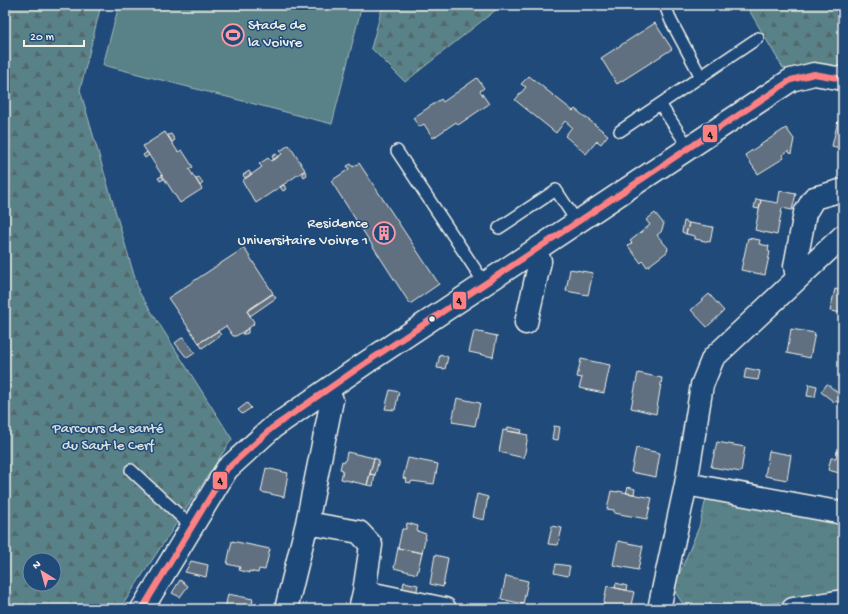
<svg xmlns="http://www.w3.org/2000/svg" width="848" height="614" font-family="'Gochi Hand',sans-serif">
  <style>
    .grass { fill: url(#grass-tufts); stroke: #a6b9b8 }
    .forest { fill: url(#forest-firs); stroke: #a6b9b8; fill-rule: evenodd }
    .green { fill: #598188; stroke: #a6b9b8 }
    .building { fill: #607080; stroke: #f4f1e8 }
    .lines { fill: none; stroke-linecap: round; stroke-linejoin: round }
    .service-casing { stroke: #f4f1e8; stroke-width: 14 }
    .minor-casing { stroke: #f4f1e8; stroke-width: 25 }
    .service { stroke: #1f4a7a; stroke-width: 11 }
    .minor { stroke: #1f4a7a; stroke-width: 22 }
    .bus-1-casing { stroke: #1f4a7a; stroke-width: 9 }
    .bus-1 { stroke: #ff8082; stroke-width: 6 }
    .bus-dot { fill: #f4f1e8; stroke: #1f4a7a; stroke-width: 1.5 }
    .labels { text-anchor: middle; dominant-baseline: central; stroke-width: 3; stroke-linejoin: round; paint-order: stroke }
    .poi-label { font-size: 15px; fill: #f4f1e8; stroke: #1f4a7a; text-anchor: start }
    .park-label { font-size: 15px; fill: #dde0da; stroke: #1f4a7a }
    .line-badge { stroke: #1f4a7a; stroke-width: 1.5 }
    .pale-badge-label { font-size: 11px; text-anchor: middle; font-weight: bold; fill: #111 }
  </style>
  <defs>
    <pattern id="grass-tufts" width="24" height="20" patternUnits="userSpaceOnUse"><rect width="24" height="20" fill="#598188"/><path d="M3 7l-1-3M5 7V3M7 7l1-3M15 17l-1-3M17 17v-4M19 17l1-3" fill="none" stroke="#52676a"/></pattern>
    <pattern id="forest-firs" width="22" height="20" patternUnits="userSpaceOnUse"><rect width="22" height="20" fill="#598188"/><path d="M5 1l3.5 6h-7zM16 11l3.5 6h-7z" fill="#52676a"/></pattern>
  </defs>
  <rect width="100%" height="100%" fill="#1f4a7a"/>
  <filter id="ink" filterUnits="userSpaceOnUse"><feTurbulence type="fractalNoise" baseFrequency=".025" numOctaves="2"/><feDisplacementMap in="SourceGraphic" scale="8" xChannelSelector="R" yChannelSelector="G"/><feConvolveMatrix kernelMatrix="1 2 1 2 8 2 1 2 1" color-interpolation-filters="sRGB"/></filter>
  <g filter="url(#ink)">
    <!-- grass -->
    <path class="grass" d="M706,499L843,520V589L746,609H697L683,604L673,589L699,527Z"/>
    <!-- forest -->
    <path class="forest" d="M5,5H101L80,90L139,292L232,439L120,609H5ZM30,560H54V584H30Z
      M383,5H502L405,82L371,48Z
      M746,5H843V77L783,68Z"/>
    <!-- green -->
    <path class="green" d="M119,5H362L332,124L103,65Z"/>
    <!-- building -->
    <path class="building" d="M655,23L672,49L617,84L601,58Z
      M529,76L573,111L575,109L608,135L601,144L597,141L586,154L565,136L572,127L565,121L556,133L515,100L526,87L521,84Z
      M477,78L484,88L480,91L489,104L458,125L456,122L433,138L424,124L419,127L413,118L441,99L443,102Z
      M838,121L843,123V149L832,146Z
      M786,128L794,139L791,154L788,151L782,155L784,158L758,174L745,155Z
      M165,132L178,152L182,150L193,167L189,169L202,189L180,203L143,146Z
      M171,134L175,140L172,142L168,135Z
      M289,145L305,170L256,203L242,181L262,167L259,164L268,158L271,161L282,154L280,151Z
      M147,152L149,155L145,158L143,155Z
      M276,154L278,157L274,160L272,156Z
      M359,163L439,284L410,304L331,181L349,169L347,166L351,164L353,167Z
      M249,171L251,174L245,178L243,175Z
      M305,171L307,175L304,177L302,173Z
      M162,176L164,179L160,181L158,178Z
      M199,177L203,183L200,186L196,179Z
      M284,185L286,189L283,191L280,187Z
      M780,191L796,194L792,210L782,208L777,235L755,230L761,200L778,203Z
      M756,199L761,200L759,209L754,208Z
      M655,213L664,224L661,232L657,235L668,248L667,252L647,267L643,261L641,263L628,246L632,243L630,241L650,225L646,220Z
      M684,221L689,223L686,234L682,232Z
      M689,223L713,227L710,242L695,239V236L686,234Z
      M748,238L760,240L759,244L769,246L768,251L770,252L765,275L741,270Z
      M244,248L273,293L247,311L254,322L253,325L241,333L236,336H233L226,326L199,343L168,298Z
      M570,269L593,273L588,295L566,291Z
      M835,289L843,291V313L830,311Z
      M273,294L276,298L250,316L247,311Z
      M709,294L724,311L707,327L691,310Z
      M248,328V333L245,334H242Z
      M791,329L815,333L810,358L787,353Z
      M218,331L221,335L202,348L199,343Z
      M474,331L497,336L493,357L469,352Z
      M183,337L195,353L187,358L175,343Z
      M440,354L448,357L445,369L437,368Z
      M581,359L610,365L604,393L579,388L582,378L577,377Z
      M746,368L760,371L758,380L744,378Z
      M638,373L662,378L656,414L631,408Z
      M809,384L817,386L815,397L807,396Z
      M827,384L843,397V406L836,401L834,402L821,392Z
      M390,390L399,392L395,410L385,409Z
      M457,398L480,403L475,426L452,422Z
      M247,403L251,408L242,414L238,410Z
      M554,426L560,427L558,440L552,439Z
      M508,427L522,430L521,433L507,431Z
      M503,430L528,435L524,458L499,452Z
      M717,442L745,447L741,472L711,467Z
      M636,448L660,453L656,477L631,472Z
      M769,451L791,455L787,480L765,476Z
      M837,451L843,452V474L828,470L831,458H836Z
      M347,452L374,458L367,485L341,479L343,470L340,469L342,461L345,462Z
      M374,458L379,460L375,475L370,474Z
      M408,458L438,464L434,484L412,481L411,483L406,482L407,479L403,478Z
      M266,468L288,473L284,497L261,492Z
      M370,474L375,475L373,486L367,485Z
      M628,487L635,489L634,494L626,493Z
      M611,491L618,492V491L652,498L647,519L614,513V510L607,509Z
      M477,494L488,497L484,520L472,517Z
      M407,523L418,526L417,531L426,534L422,553L398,548L402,529H406Z
      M552,526L562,528L558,545L548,544Z
      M232,541L270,549L265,570L259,569L258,573L249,571V573L239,570L240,567L227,564Z
      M618,541L643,546L638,570L613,565Z
      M398,548L422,553L417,574L394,568Z
      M435,555L448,558L443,587L430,584Z
      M191,561L208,565L206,577L185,572Z
      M556,564L570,566L568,576L554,573Z
      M506,576L528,581L523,604L501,599Z
      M180,580L188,586L180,597L172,593Z
      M404,582L418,585L416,595L402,592Z
      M616,583L627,586L626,590L615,588Z
      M607,586L634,592L630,609H615L603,606Z
      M228,594L253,599L251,609H225Z"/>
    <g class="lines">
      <!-- service casing -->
      <g class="service-casing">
        <path id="service" d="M665,5L671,21L701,77
          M620,131L660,104
          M689,148L660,104L758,38
          M397,151L485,284
          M499,228L556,190L577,222
          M131,470L192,527"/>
      </g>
      <!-- minor casing -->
      <g class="minor-casing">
        <path id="minor" d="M797,278L795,266L805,213L814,198L843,190
          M526,323L540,261L534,251
          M686,484L843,513
          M307,523L359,532L371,545L364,592L360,609
          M364,592L445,609
          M142,609L227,469L272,428L364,364L791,80L814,74L843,79
          M286,609L307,523L332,400L327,390
          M659,609L686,484L702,385L713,358L843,236
          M793,609L843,601"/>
      </g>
      <!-- service -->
      <use href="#service" class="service"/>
      <!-- minor -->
      <use href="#minor" class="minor"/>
      <!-- bus-1 casing -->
      <g class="bus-1-casing">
        <path id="bus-1" d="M142,609L227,469L272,428L364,364L791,80L814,74L843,79"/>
      </g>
      <!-- bus-1 -->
      <use href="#bus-1" class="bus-1"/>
    </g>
  </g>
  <!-- icons -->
  <defs>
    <g id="stadium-ring" transform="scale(1.15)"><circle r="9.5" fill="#1f4a7a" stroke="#ff9aa2" stroke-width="1.5"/><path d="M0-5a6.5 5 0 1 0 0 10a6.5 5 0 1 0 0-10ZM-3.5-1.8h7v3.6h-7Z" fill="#ff9aa2"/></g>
    <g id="building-ring" transform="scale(1.15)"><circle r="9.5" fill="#1f4a7a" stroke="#ff9aa2" stroke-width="1.5"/><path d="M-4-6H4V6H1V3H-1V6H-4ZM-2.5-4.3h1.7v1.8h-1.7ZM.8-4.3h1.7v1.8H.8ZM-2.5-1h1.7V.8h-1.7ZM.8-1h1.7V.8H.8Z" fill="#ff9aa2"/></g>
  </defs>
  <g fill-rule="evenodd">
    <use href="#stadium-ring" x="233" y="35"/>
    <use href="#building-ring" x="384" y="233"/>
  </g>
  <!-- markers -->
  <circle class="bus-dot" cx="432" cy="319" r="3.5"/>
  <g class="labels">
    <!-- poi labels -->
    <g class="poi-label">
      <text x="248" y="26">Stade de<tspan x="248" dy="17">la Voivre</tspan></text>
      <text x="368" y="224" text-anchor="end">Residence<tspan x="368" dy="17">Universitaire Voivre 1</tspan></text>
    </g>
    <!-- park labels -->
    <g class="park-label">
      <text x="108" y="429">Parcours de santé<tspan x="108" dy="17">du Saut le Cerf</tspan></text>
    </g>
  </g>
  <g class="line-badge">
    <rect x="702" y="124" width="16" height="19" rx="4" fill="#ff8082"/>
    <rect x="452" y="291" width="15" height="19" rx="4" fill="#ff8082"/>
    <rect x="212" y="471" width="16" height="19" rx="4" fill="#ff8082"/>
  </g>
  <g class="pale-badge-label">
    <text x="710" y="138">4</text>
    <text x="459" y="304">4</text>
    <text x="220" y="484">4</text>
  </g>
  <!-- margin -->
  <rect width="848" height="614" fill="none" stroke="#1f4a7a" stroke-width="20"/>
  <rect x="10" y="10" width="828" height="594" fill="none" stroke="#f4f1e8" stroke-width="1.5" filter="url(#ink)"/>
  <!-- north arrow -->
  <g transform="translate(42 572) rotate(323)"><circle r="19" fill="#1f4a7a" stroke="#748da6"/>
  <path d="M0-3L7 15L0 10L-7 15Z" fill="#ff9aa2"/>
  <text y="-6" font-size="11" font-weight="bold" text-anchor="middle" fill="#f4f1e8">N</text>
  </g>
  <!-- scale -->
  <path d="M24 40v6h60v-6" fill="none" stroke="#f4f1e8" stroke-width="2"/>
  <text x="30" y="40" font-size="12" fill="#f4f1e8" stroke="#1f4a7a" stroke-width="3" paint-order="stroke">20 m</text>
</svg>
